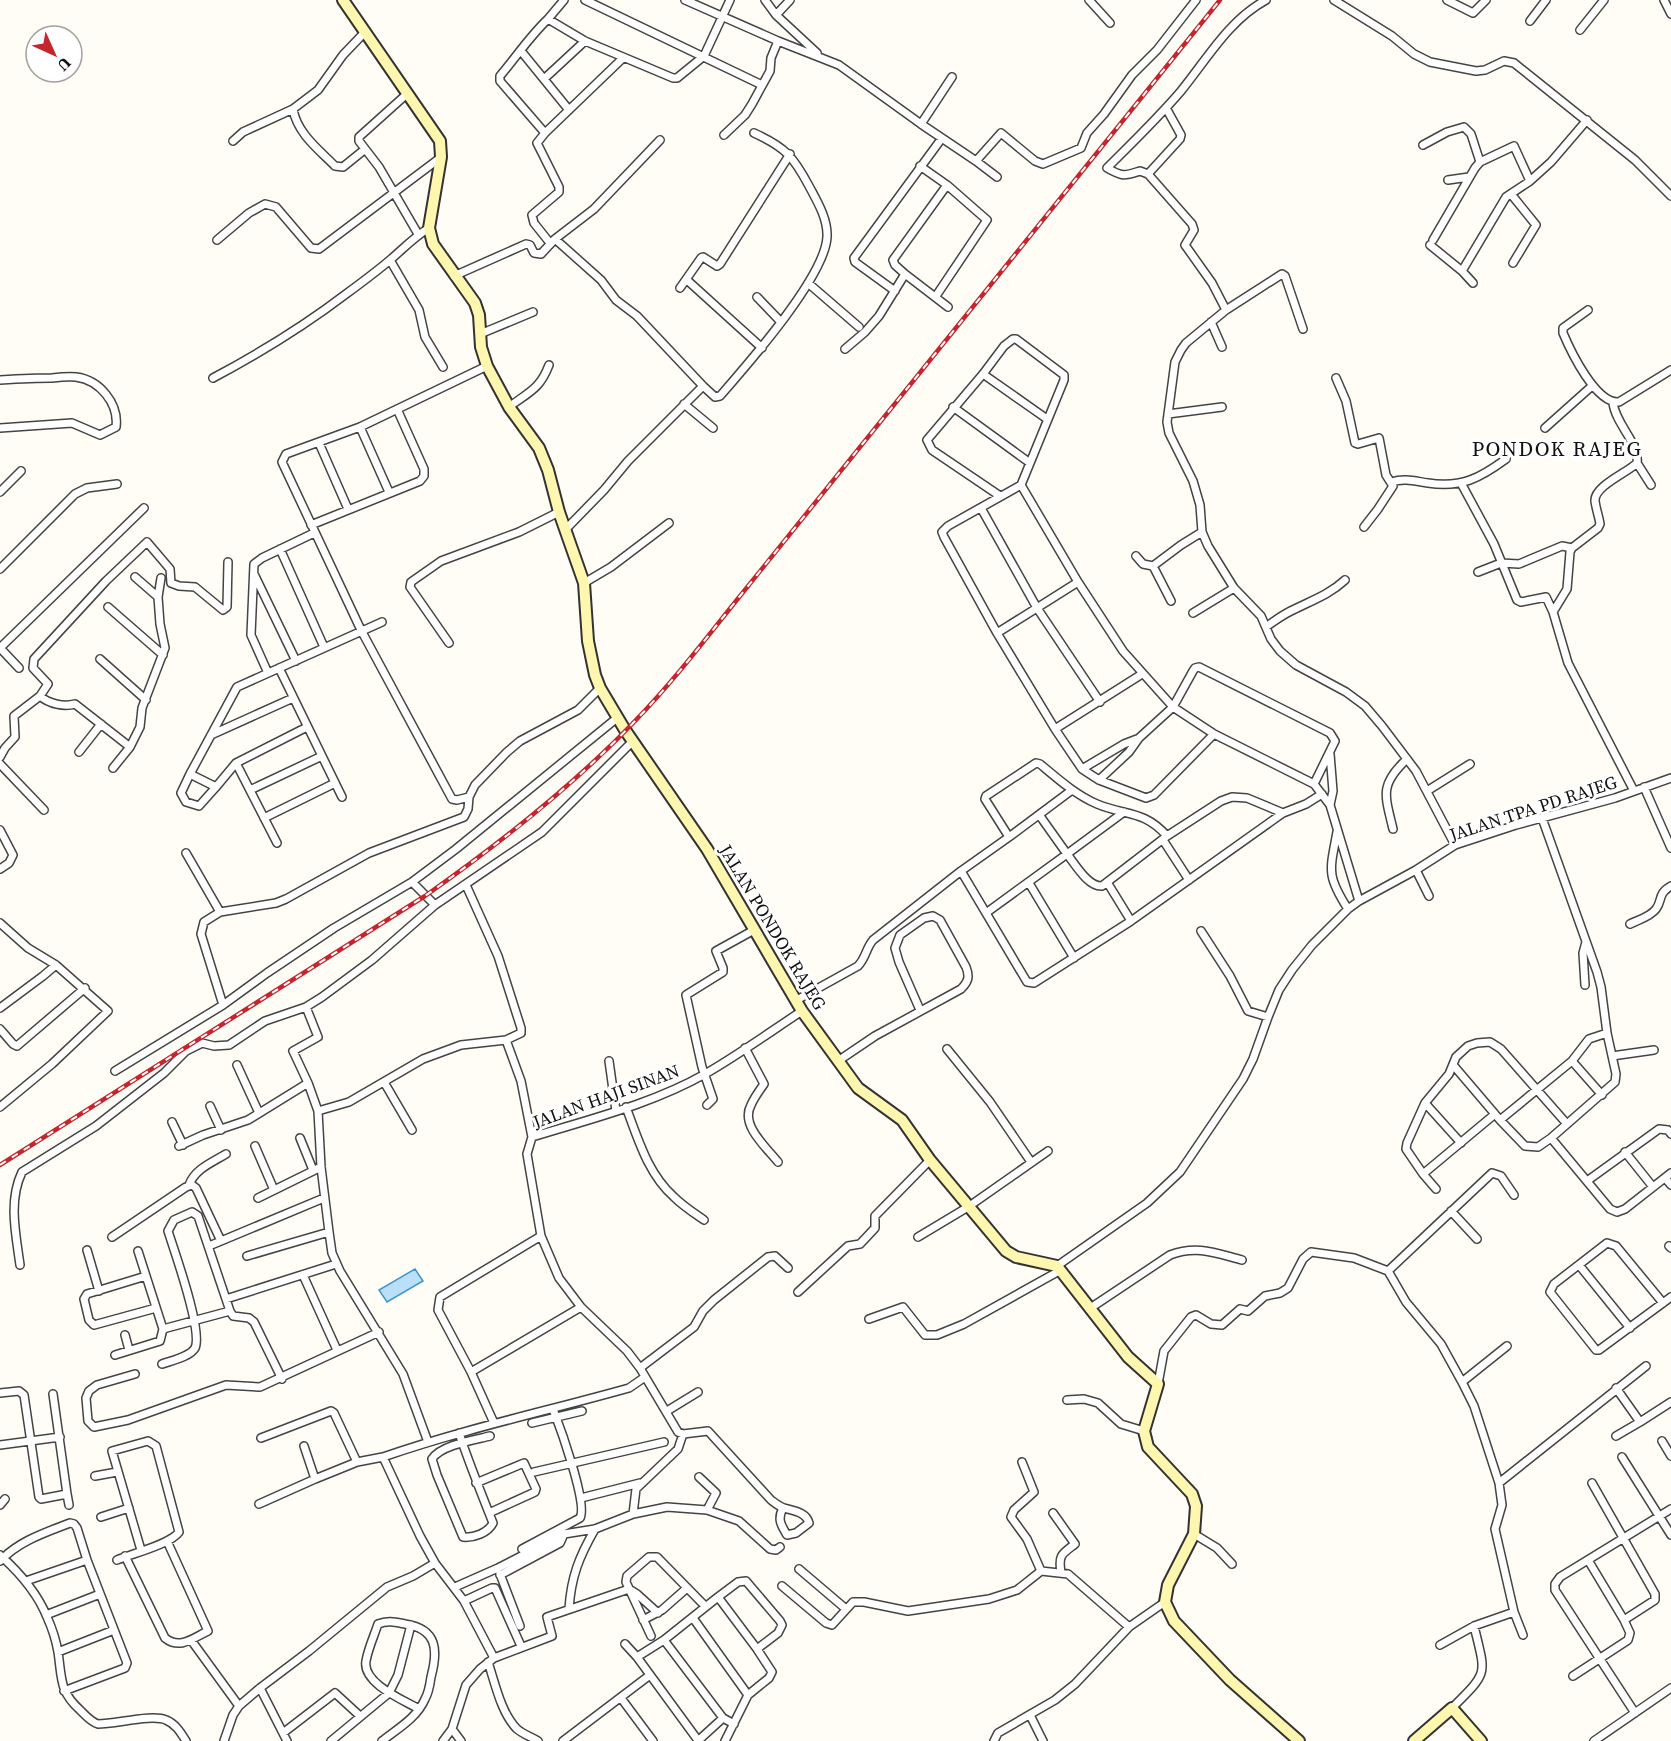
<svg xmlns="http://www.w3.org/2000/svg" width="1671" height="1741" font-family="'Source Serif 4',serif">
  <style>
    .water { fill: #b9e0f7; stroke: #3f96cf; stroke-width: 1.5 }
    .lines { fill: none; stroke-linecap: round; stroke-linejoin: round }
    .street-casing { stroke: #444; stroke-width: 10 }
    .secondary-casing { stroke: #333; stroke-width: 14 }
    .street { stroke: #fff; stroke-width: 7 }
    .secondary { stroke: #fff6b0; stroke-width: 10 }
    .rail-casing { stroke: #c4262e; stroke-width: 4.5 }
    .rail { stroke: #fff; stroke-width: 2; stroke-dasharray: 7; stroke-linecap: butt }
    .labels { text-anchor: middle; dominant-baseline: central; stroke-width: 6; stroke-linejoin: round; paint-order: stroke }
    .street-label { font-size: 18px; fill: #111; stroke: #fff }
    .quarter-label { font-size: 21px; letter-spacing: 1.5px; fill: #111; stroke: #fff }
  </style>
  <rect width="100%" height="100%" fill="#fffdf5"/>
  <!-- water -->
  <path class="water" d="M415,1269L423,1281L387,1302L379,1290Z"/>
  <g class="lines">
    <!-- street casing -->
    <g class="street-casing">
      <path id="street" d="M585,0L762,85
        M685,0L778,41L839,65L921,124L976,161L1001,133L1035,161L1043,164L1081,148L1087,133L1104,114L1132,75L1157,50L1196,0
        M765,0L776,15L817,53
        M1089,0L1110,23
        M1334,0L1392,36L1414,54L1430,62L1476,71L1485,70L1504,61L1514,63L1635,160L1671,196
        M1447,0L1473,13L1486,0
        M1664,0L1671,14
        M776,15L790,0
        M548,19L564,0
        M1530,21L1546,0
        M1580,30L1604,0
        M521,51L569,110
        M544,79L585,41
        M408,93L359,137V141L379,167L418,234
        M921,124L952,77
        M545,133L500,81V76C516,57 530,36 548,19L585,41L673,78H677L704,56L730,0
        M724,135L745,115L752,104L770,71L771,58L778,41
        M233,141L243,132L293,109
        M1423,145L1447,132L1464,127L1471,134L1480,162
        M364,150L343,167L335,166C318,149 297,133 293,109L318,90L343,55L365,32
        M976,161L997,177
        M920,166L947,185L987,220L936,296
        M1148,174L1180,139L1181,135L1166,108
        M1448,180L1469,177
        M1511,194L1536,225L1513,263
        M555,239L601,280L616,300L637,316L703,386
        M217,240L249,213L265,204L276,207L311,248L319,249L440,158
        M1433,240L1475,168L1480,162L1514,146L1530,181
        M550,243L534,223L532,215L559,192V187L537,143L545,133L623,58
        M1430,245L1462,271L1506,197L1530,181L1551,162L1587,120
        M390,260L419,310L425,337L443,367
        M1462,271L1473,283
        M905,274L948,307
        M454,276L526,244L530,245L534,253L541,254L555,239L594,209L660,140
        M687,280L762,348
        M808,283L859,327
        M680,288L701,258L703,257L717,266L720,264L790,154
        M895,291L855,262L854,258L942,138
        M757,297L780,321
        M1226,310L1212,283L1185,245L1194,230L1192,224L1148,174L1140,171C1124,176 1123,177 1107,168C1132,143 1158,118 1181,91C1207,59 1229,20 1266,0
        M1588,310L1563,328V333C1571,352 1596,404 1619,402L1671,370
        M1211,322L1222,347
        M1303,329L1285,276L1282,274L1226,310L1186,343L1181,350L1175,362L1167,422L1169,433L1193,481L1200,505L1202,532L1208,546L1234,588L1261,616L1271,639L1280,651L1296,665L1346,692L1365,706L1382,726L1416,771L1455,845
        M480,334L533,312
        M845,349L865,332L879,316L905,274L895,265L893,260L947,185
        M983,374L1047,419
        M213,378C260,353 304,326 346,294C361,283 376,272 390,260C403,249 414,237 429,228
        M1336,378L1346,401L1355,443L1358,444L1379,438L1386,475L1393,486L1378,509L1364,527
        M0,380C17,379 35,378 52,378C60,377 69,376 76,377C100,380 119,404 116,427L100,435L72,423L0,428
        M1613,403C1616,425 1640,444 1637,463C1627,473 1594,486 1595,501C1596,509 1599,517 1600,524L1598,528L1572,548L1570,552L1567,589L1553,612L1568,663L1634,791
        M684,404L713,428
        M509,407C529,392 540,389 549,365
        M953,407L1030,463
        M1168,414L1222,407
        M360,427L389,492
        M1545,428L1592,386
        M319,443L348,509
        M1637,463L1651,485
        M1391,482C1405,478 1414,481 1428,483C1462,488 1480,478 1506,459
        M1461,483L1494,544L1517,600L1521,602L1546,597L1553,612
        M1021,485L1078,582L1123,651L1173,707L1214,734L1314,784L1330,805L1359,901
        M0,492L21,471
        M1000,496L932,450L927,440L983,374L1004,346L1013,339H1016L1064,375V380L1021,485L948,526L942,532L944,537L997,633L1055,729L1142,674
        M981,508L1037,608L1100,702
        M311,525L420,481L424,476V469L397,409
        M566,529L604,490L628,461L703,386L715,397L720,396C747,365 825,277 827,237C828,219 817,201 809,186C793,156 785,147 754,133
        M280,549L324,647
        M1136,556L1143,564L1153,566L1181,545L1202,532
        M1153,566L1171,601
        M0,569L75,494L87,488L117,484
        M1478,572L1501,563L1519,564L1562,546L1572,548
        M254,574L296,661
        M584,583L611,567L669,523
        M158,597L161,578
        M108,607L163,655
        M1193,613L1234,588
        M1267,626C1276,620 1285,613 1295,609C1313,600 1330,594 1345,580
        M997,633L1078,582
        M449,643L410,587L411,582L441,561L519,532L559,512
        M0,648L144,508
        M0,648L19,668
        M100,659L146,700
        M279,668L342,797
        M268,673L251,635L254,564L262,558L314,533
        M40,696C49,704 64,707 75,704L130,747L140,727L142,708L165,648L160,624L158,597L135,577
        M1055,729L1082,769L1099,780L1146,798L1154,795L1214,734
        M211,735L293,698
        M79,752L101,724
        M1330,754L1333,791L1330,805
        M0,757L5,748L15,737L14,716L40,696L48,684L33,668L34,659L106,581L147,542L170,569L171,583L179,586L195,587L223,610L227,607L228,562
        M236,763L277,843
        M0,764L44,810
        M113,768L130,747
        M1082,769L1124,744L1137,739
        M190,774L181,793L186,802L199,806L216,787L190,774L237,687L382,622
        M1099,780L1129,752L1139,738L1173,707L1193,671L1195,668L1199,667L1330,733L1335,741L1314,784
        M216,787L236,763L307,727
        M1644,787L1671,848
        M250,790L322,756
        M1427,791L1470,764
        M469,797L457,800L452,799L361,630L282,462L286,454L360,427L487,366
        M1040,816L1067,854L1124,812
        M264,818L335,783
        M1393,829C1385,795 1379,785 1407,759
        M0,830L13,855L9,863L0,869
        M1337,832C1330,870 1326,875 1348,909
        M1167,836C1144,810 1126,816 1097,804C1076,795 1058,779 1040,764L1036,763L986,796L985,799L1009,837L961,871L1027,982L1034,983L1131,921L1283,813L1306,804L1322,794
        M1009,837L1072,790
        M1163,840L1189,880
        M186,853L220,912L276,903L286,899L369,853L464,817L468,809L469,797L475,785L507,752L520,741L578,710L600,688
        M1416,870L1429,896
        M412,882L456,849L617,718
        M1107,882L1131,921
        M1029,883L1074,958
        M466,885L498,956L521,1028V1033L506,1040
        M220,912L204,922L201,934L223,1005
        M986,913L1067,854C1075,864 1088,887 1102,886L1167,836L1221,801L1232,797L1247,798L1283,813
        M0,923L28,948L56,965L108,1011L52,1064L0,1107
        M1630,924C1638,920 1650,917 1656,909C1663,900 1657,894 1671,886
        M1201,931L1230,976L1248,1011L1268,1017
        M1585,985L1583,953L1586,942
        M795,1001L858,966C866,958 866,948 873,940L961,871
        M306,1007L318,1037L293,1051L308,1083L318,1111L321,1167L329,1232L332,1253L340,1271L403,1374L428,1442
        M0,1008L43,976L56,965
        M0,1029L13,1044L17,1046L85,988
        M745,1048L764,1084C759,1091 754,1098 751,1105C740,1125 766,1147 778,1162
        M947,1049L990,1102L1031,1162
        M1612,1056L1654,1050
        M609,1061L616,1111
        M838,1061L875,1036L961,989C968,982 970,977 966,967L940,920L933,916L924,918L900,935L895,948L899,962L920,1010
        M1572,1061L1602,1095
        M237,1065L259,1113
        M1454,1066L1500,1120L1572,1061L1589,1039L1607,1033L1601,987L1597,972L1542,818
        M115,1071L223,1005L267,973L334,928L412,882L435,905
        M384,1082L412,1130
        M1425,1103L1461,1143
        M707,1105L713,1099L702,1067L686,995L723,972V968L716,951L754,930
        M210,1106L221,1130
        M626,1107C638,1139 648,1174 674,1197C683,1206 694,1213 704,1220
        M318,1111L349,1102L423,1059L461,1045L506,1040L521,1081L532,1137
        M1500,1120L1525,1146L1538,1147L1551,1138L1615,1082L1616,1074L1607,1033
        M172,1122L183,1145
        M300,1138L313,1170
        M1551,1138L1610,1209L1617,1212L1625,1209L1671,1173
        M179,1146L203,1135L248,1120L308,1083
        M255,1146L274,1190
        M1625,1152L1653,1187
        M1423,1174L1406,1149L1407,1143L1425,1103L1449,1074L1456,1057L1468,1046L1477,1043L1490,1042L1501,1049L1567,1124
        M1665,1178L1671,1185
        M1587,1181L1659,1129L1668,1130L1671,1134
        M189,1185C195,1169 211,1163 226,1154
        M1436,1189L1423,1174L1495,1114
        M258,1198L321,1167
        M1451,1211L1477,1239
        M112,1237L186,1187L192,1185L196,1188L221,1241
        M918,1237L968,1207L1048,1151
        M209,1246L324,1198
        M1669,1246L1671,1248
        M87,1250L99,1291
        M138,1251L163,1329
        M247,1256L329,1232
        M20,1265C16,1235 8,1201 22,1172L96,1126L164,1073L186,1051L202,1043L214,1046L229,1045L265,1021L306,1007L322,997L372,960L435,905L542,832L633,741
        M1579,1265L1630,1328
        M1057,1266L1147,1203L1180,1172L1243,1079L1253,1059L1268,1017L1279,990L1292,970L1312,945L1348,909L1359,901L1416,870L1455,845L1516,825L1615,798L1671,778
        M1388,1271L1492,1173L1501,1176L1514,1195
        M303,1275L337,1350
        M146,1276L87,1294L84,1299L89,1320L94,1325L156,1308
        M798,1292L848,1246L860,1244L875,1228V1216L930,1160
        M226,1299L336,1264
        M1663,1303L1616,1246L1607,1243L1554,1284L1550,1292L1596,1350H1599L1671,1297
        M1089,1309L1170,1255C1197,1245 1215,1253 1242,1260
        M869,1319L903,1307L925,1335H937L964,1324L1061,1270
        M125,1335L129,1350
        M115,1355L160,1341L163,1329L230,1311L233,1316L249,1318L254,1322L282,1379
        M162,1364C170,1361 190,1357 195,1348C203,1331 175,1253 168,1231L174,1220L192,1212L198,1216L230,1311
        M640,1368L694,1327L703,1311L714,1300L768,1257L775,1256L788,1268
        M471,1372L581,1307
        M135,1374L97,1385L89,1391L86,1398L88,1421L94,1427L128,1420L226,1385L260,1387L379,1332
        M1462,1382L1507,1346
        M1158,1384L1164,1351L1191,1317L1196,1315L1211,1324L1222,1325L1240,1309L1248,1311L1265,1296L1280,1293L1288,1288L1303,1259L1311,1252L1354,1258L1388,1271L1406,1302L1441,1344L1462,1382L1474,1406L1499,1483L1502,1505L1495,1529L1514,1612L1523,1635
        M1616,1388L1640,1422L1616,1436
        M0,1393L19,1391L24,1395L39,1497L41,1499L67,1494L69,1505
        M53,1394L67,1494
        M1067,1400L1084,1399L1098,1403L1121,1424L1144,1431
        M667,1411L698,1392
        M1640,1422L1671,1402
        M494,1423L471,1372L438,1310L440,1297L541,1236
        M532,1423L582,1411
        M459,1433C469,1463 481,1493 493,1523C488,1533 474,1538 463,1537L437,1475L432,1459C441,1445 474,1440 490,1436
        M261,1438L331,1411L334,1413L357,1462L383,1457
        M1662,1441L1671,1456
        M0,1445L60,1437
        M304,1446L315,1479L357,1462
        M1622,1457L1671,1535
        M1022,1462L1034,1492L1014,1510L1011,1517L1027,1539L1041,1571L1068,1574L1129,1627
        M534,1472L664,1442
        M95,1476L117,1472
        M699,1477L716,1493L707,1510
        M476,1483L524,1463L536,1489L535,1492L489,1513
        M1499,1483L1646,1366
        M581,1498L640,1483
        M259,1504L315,1479
        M0,1505L5,1499
        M783,1508C777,1519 781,1525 787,1535L796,1533L809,1523C806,1512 794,1511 784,1508C780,1507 775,1503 771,1500L708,1431L683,1434L678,1432L640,1368L627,1351L581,1307L559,1278L541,1236L527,1154L532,1137C590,1119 652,1104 705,1074C738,1055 770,1032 802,1011
        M1053,1513L1075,1544C1062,1554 1058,1555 1061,1572
        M633,1514L636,1489L678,1449L683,1434
        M101,1517L129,1508
        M1194,1534L1217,1548L1232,1564
        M522,1549L580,1518C588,1504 560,1427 553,1409
        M0,1555C20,1573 37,1592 47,1617C52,1628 56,1640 58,1652C62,1678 59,1691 80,1710C86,1716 91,1722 98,1724C116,1724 152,1714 166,1720C176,1724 181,1733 186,1741
        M125,1556L165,1638C180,1650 193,1638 208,1631L167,1541
        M117,1560C131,1554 171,1544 179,1532L156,1446L148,1441L112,1451L141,1550
        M1588,1560L1624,1620L1655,1600V1594L1592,1483
        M0,1561C19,1541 44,1533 70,1523L74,1524L77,1528L87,1560L127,1663L125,1668L64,1691
        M435,1563L464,1601L494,1658L480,1669L466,1685L452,1729L443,1741
        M799,1569L846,1609
        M500,1574L520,1626
        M500,1575L560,1543L564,1534
        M26,1581L87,1560
        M782,1586L826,1623L832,1625L853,1602H864L908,1611L989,1599L1017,1590L1041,1571
        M455,1587L498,1568L564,1534L595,1529L633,1514L667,1507L707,1510L739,1521L770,1549L776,1550L780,1547
        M718,1597L738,1582L746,1581L780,1621L782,1625L778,1633L757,1649
        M464,1601L492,1588H495L521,1646
        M569,1609C571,1577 579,1557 595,1529
        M46,1615L100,1594
        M693,1618L748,1695
        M643,1620L662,1610L687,1588
        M651,1636L626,1582L627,1576L649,1557H657L705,1606
        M191,1640L239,1706
        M664,1640L718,1597L757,1649L772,1672L769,1678L748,1695L725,1741
        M625,1644L637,1657
        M1440,1645L1474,1626L1514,1612
        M58,1652L114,1630
        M494,1658L552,1636L547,1617L629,1589L637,1594L658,1613
        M488,1662C495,1683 501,1713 517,1729C523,1734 531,1737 538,1741
        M1573,1676L1628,1640L1630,1633L1624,1620
        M260,1688L287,1741
        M621,1698L653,1741
        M1452,1708C1489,1671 1486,1676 1474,1626
        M1635,1713L1555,1590V1584L1560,1577L1671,1509
        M1030,1715L1043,1741
        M723,1718L700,1739H697L637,1657L664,1640L723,1718L734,1724
        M452,1729L461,1741
        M283,1733L335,1693L360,1716
        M224,1741L233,1715L239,1706L260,1688L309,1651L387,1587L413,1576L435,1563L420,1536L383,1457C464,1429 547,1411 629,1388L645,1377
        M331,1741L389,1693L398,1675L411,1625
        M382,1741C397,1729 417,1718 425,1699C429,1692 430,1684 431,1677C438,1651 438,1629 405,1624C395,1622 388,1620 378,1624C374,1636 368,1649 366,1661C362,1683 403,1700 419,1709
        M563,1741L650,1675
        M994,1741L998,1733L1055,1700L1075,1684L1129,1627L1165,1602
        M1594,1741L1671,1688"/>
    </g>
    <!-- secondary casing -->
    <g class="secondary-casing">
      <path id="secondary" d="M343,0L440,141L441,157L429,228L433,244L475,303L479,315L481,347L487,366L509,407L539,448L548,470L559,512L584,583L588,641L595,675L600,688L625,730L707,849L802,1011L858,1088L902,1120L930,1160L1006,1251L1016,1257L1057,1266L1128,1357L1158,1384L1144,1431L1148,1447L1192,1494L1196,1506L1194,1534L1168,1585L1165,1602L1174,1621L1230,1680L1299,1741
        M1414,1741L1452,1708L1481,1741"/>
    </g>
    <!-- street -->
    <use href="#street" class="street"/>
    <!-- secondary -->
    <use href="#secondary" class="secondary"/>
    <!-- rail casing -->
    <g class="rail-casing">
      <path id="rail" d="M0,1165L425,896C499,844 572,787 635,721C670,685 701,645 732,606L1220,0"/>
    </g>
    <!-- rail -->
    <use href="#rail" class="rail"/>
  </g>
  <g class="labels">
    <!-- street labels -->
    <g class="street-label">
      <text transform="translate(1533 808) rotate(-18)">JALAN TPA PD RAJEG</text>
      <text transform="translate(773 927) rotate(59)">JALAN PONDOK RAJEG</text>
      <text transform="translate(606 1096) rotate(-20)">JALAN HAJI SINAN</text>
    </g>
    <!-- quarter labels -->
    <g class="quarter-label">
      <text x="1557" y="448">PONDOK RAJEG</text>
    </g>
  </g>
  <!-- north arrow -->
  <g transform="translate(54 54) rotate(135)"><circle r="28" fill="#ffffff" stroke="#a0a0a0" stroke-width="1.5"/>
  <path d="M0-4.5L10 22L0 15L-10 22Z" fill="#c4262e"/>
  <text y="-9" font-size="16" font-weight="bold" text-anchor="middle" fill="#111111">U</text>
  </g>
</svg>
